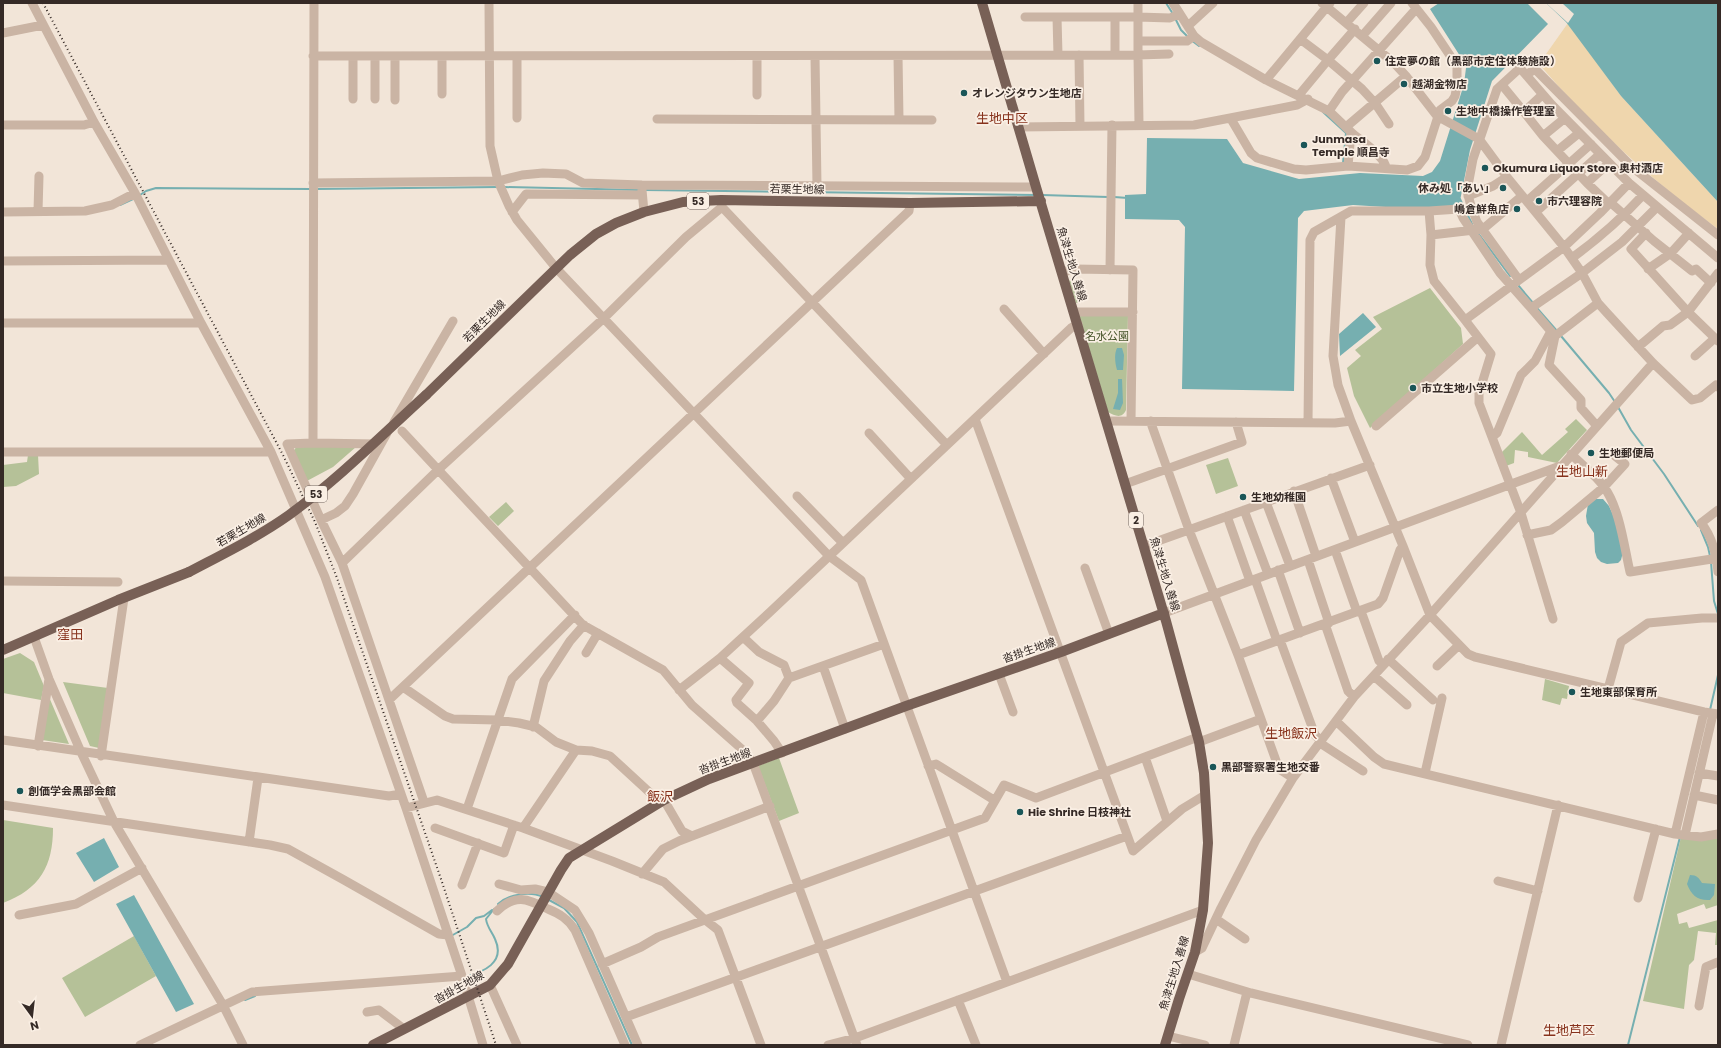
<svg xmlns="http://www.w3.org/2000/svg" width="1721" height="1048" font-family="Poppins,'Noto Sans JP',sans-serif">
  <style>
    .green { fill: #b5c198 }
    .sand { fill: #efd6ad }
    .water { fill: #76afb0 }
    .pier { fill: #f2e5d8 }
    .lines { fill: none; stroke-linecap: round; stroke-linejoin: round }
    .stream { stroke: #76afb0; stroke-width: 2 }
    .minor { stroke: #cab4a4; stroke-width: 9 }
    .major { stroke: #786056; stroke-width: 10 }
    .rail { stroke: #352a26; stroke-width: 2; stroke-dasharray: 1 3; stroke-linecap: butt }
    .major-bridge { stroke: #786056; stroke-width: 10 }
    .poi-dot { fill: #1a5658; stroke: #faefe4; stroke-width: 1.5 }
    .labels { text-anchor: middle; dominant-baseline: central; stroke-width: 3.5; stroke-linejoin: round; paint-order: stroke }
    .shield { fill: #faefe4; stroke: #70655f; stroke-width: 1 }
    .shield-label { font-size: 10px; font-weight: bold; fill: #352a26 }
    .poi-label { font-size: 11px; font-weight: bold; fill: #352a26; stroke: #faefe4; text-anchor: start }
    .street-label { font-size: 11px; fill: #352a26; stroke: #faefe4 }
    .park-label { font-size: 11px; fill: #465429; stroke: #faefe4 }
    .quarter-label { font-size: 13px; fill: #87321c; stroke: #faefe4 }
  </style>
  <rect width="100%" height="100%" fill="#f2e5d8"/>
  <!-- green -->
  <path class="green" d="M1074,277L1080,302L1076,303L1069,281Z
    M1430,288L1461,328L1463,344L1370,428L1354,396L1347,368L1361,356L1355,350L1382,329L1373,317Z
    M1079,315H1128L1126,410C1122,419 1115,416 1108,412Z
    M1576,419L1587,430L1557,463L1528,457V452L1515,450L1514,463L1506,466L1502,452L1522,432L1542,455L1568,432L1565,429Z
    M297,446L356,447L333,467L305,482L292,453Z
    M28,455H38L39,474L16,486L3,487V465L27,462Z
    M1228,458L1238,486L1216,494L1206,465Z
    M506,502L514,511L498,526L489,517Z
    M20,653L34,662L44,686L41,700L3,693V659Z
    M1545,679L1569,686L1567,699L1562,698L1560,705L1542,700Z
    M63,682L108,688L99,748L90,746Z
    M49,697L69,744L42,740Z
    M779,758L799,813L779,821L758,766Z
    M3,820L53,828C53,866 40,889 3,903Z
    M1718,836V905L1706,909L1704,904L1677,914L1679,924L1687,922L1689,928L1718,920V945H1715L1716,933L1698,931L1694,960L1689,965L1684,1009L1643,1001L1681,837Z
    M134,936L156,976L85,1017L62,978Z"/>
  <!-- sand -->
  <path class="sand" d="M1568,23L1621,96L1718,202V229C1652,181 1592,126 1539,64Z"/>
  <!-- water -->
  <path class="water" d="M1439,3H1527L1548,24L1492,81L1470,150L1459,206L1418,209L1353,205L1304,211L1298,218L1294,391L1182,389L1185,227L1179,220L1125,219V195L1146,194L1147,138L1227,139L1243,163L1299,179L1360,173L1423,176L1432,172L1440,161L1464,84L1467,60L1462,54L1460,56L1430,9Z
    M1546,3H1718V202L1621,96L1566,22Z
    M1363,313L1376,327L1340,356L1339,334Z
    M1117,348H1122L1124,355L1123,370H1117C1115,363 1114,354 1117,348Z
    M1118,379H1122L1123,403L1120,410L1113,409L1118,393Z
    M1595,499H1603L1609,506L1614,517L1623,552L1621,560L1618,563L1607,564L1601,562L1597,558L1595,552L1594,533L1587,523L1586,516L1588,504Z
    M104,838L119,867L94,882L76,853Z
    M1690,875C1697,875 1699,878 1702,883L1715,884L1714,895L1710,900C1698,901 1691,895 1687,884Z
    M134,895L194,1004L176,1012L116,904Z"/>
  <!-- pier -->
  <path class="pier" d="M1546,3H1562L1574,14L1568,23Z"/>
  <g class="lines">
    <!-- stream -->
    <path class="stream" d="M1166,3L1173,14
      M1175,18L1181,30L1188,37
      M1191,40L1199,46
      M1323,112L1346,133L1343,163
      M504,187L640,190
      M316,189L498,187
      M644,190L1036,195
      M140,195L146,191L156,188L312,189
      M1042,195L1108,197
      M1114,197L1128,198
      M1460,199L1472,224
      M120,205L133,199
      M1478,233L1510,276
      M1518,285L1533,303
      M1536,307L1557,331
      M1561,336L1609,393L1615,402
      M1618,407L1631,430L1664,474L1698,526
      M1701,530L1708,547L1710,556
      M1711,562L1714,601L1718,614
      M1710,710L1718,675
      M549,900L564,908L577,922L632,1045
      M498,904C509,894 530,891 543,897
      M451,936L467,927L476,918L484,916L492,910
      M465,977C483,972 506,963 495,939C492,932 487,927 486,919L494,909
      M245,1000L255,996
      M1628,1045L1680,837"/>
    <!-- minor -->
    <path class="minor" d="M32,3L94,122L135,193L201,323L271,452L325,577L406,808L462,976L483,1045
      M489,3L490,146L498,181L509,206L517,220L556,268L829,556L861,580L1007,982
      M1173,3L1194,36L1201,42L1266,80L1329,111L1351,132L1348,166
      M1322,3L1394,63L1406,76L1437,116L1479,139L1507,177L1564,247L1582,273L1598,303L1607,313L1653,363L1692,400L1700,398L1716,385L1718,387
      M1025,17H1057
      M1347,22L1364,3
      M1188,26L1213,3
      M1355,29L1328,60L1362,89L1375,103L1389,124
      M3,33L43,25
      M1363,35L1391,3
      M1138,41V17L1170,18L1179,14
      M1058,55L1057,17H1138V3
      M1079,55L1080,126
      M1115,55V17
      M313,56L1138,55V41H1187L1194,36
      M757,56V95
      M815,56L817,186
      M898,56L899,120
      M395,57V100
      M517,57V118
      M1526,75L1535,69L1632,167L1718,235
      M1266,80L1330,3
      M1502,85L1524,112L1542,95
      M442,94V57
      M1299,95L1328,60L1300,39
      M353,99V56
      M375,99V56
      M1329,111L1342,92L1416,9
      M1524,112L1543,136L1565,118
      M657,119L932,120
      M1231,119L1251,153L1257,158L1294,169L1306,170L1348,166L1407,170L1418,166L1425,157L1440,110L1452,101L1455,96L1457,86V66L1431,27L1412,3
      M3,125H84L94,122
      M1139,125L1138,55L1169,54
      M1018,127L1194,125L1297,105L1308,99
      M1346,127L1406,76
      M1351,132C1361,141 1385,156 1386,168
      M1543,136L1587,183L1609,204
      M1557,151L1579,133
      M313,183L498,181L522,175L543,173L566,174L583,183L642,185L1036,187
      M1587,183L1609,163
      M642,190L644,212
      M1468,196L1493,186L1507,177
      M1527,201L1591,144
      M721,202L722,207L947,445
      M1611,203L1654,241L1692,271L1696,269L1711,283
      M38,211L39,176
      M1429,211L1431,235L1430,265L1434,281L1465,320L1491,354L1479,393V403L1521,513L1553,619
      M3,212L85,211L112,205L135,193
      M512,212L526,194L642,195
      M1536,212L1600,154
      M1341,217L1333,356L1338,385L1351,421L1403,546L1430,615L1468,654L1475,657L1704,712L1718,714
      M1646,233L1631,249L1688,312L1718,341
      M1431,235L1483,229L1522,196
      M1572,258C1598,239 1621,219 1643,195
      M3,261L169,260
      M1648,269L1671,253L1689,233
      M1110,270L1112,125
      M1062,272L1075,269L1133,270L1131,421
      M1519,280L1477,222L1471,206L1467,191L1473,159L1497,89L1520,68L1552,105L1629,183L1718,258
      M1531,308L1555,336L1549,365L1581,400V408L1597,426
      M1004,309L1044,354
      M1074,312H1133
      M1465,320L1564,247L1600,213L1629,183
      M3,323H201
      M1555,336L1598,303
      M1638,347L1663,326L1670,325L1688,312L1718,273
      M1695,356L1715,338
      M975,419L1133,851L1182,809L1205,795
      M1107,421L1335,423L1351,421
      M1151,421L1152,426L1189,530L1238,655
      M394,422L453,321
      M1308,423L1310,240L1314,232L1351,211H1429L1459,209L1463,218L1500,273L1531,308L1582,273L1622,242L1657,207
      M1376,426L1478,337
      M402,431L583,625L663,670L692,705L744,751L753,763L857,1045
      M387,433L353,494L345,506L336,513L321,520L342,563L424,802
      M869,433L911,479
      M1492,437L1497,433L1521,375L1535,361L1551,331
      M313,443L314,3
      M3,452H271
      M1571,454C1582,465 1596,475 1604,487C1620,509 1624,546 1630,572L1718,558
      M1331,478L1355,542
      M1125,484L1242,442L1236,422
      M1294,491L1316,556
      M797,496L843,543
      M1266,502L1290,566
      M1244,510L1268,574
      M1718,510L1701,523C1712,536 1717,556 1718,572
      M1227,516L1250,581
      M321,520L287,444L313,443L377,444
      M1527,535L1551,530L1562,522L1604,487L1625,464L1615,456
      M1144,546L1370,465
      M1335,550L1357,612
      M1308,560L1329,623
      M342,563L439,469L604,318L686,237L722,207
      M1085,568L1109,634
      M1278,570L1300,633
      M1255,579L1277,641
      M3,581L118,582
      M1361,611L1379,661L1384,664
      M1164,613L1560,466
      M1325,624L1348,691L1354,697
      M34,637L49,679L81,752L114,822L223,1005L243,1045
      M743,637L759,652L784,665L789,678
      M1280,640L1315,735L1321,741
      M586,653L598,633
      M720,658L749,683L736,700L737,703L757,721
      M1388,659L1433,700
      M823,666L845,729
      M1437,666L1459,645
      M999,674L1013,712
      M1374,676L1407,705
      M403,687L445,716L453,719L497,720L519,723L536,727L556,742L576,750L592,751L610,756L660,802
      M1608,689L1621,642L1648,623L1702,618H1718
      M679,690L720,658L770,612L1071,328L1078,324
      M390,699L909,211L910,203
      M1261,719L1279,769L1293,778
      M1336,721L1374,757L1384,764L1675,834L1701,837L1718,834
      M533,727L544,681L570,641L584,625
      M3,740L389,796L401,794
      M1199,742L1261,719L1238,655L1378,604L1383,598L1400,550L1403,546
      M1320,743L1363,771
      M38,746L49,679
      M782,753L774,741L757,721L774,701L789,678L884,644
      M101,756L124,598
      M1145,757L1167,821
      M928,766L936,764L994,800
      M1425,773L1442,698
      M1699,773L1718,776
      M1694,795L1718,800
      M664,800L682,831L692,836
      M3,805L270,845L288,849L344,880L439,934L448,935
      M406,808L437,800L523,828L612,861L664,882L704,919L718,930L761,1045
      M467,809L512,679L575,615
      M435,828L504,853L514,825
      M523,828L576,750
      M1675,834L1704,712
      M1685,835L1713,714
      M249,842L258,778
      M642,874L663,849L679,841L770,806
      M1498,881L1538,891
      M499,884L521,890L535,889L548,892L575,910L589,933L638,1045
      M462,885L478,843
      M1638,898L1656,829
      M497,911C516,893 527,899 548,909C560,914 568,919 575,930L625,1045
      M19,915L76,904L142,868
      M1216,919L1245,939
      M1195,952L1202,948L1221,908L1256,840L1293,778L1354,697L1430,615L1653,363
      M602,964L641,947L658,937L985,818L1004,785L1036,798L1198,737
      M1188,974L1251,993L1468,1045
      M490,985L517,1045
      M958,1000L976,1045
      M1699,1006L1706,967L1718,962
      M367,1012L379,1010L404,1029
      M626,1017L1127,836
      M1168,1036L1205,1045
      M140,1045L252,992L462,976
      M828,1045L855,1038L1203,910
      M1234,1045L1247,992
      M1501,1045L1558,805"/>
    <!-- major -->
    <path class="major" d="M982,3L1036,187L1166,621L1199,742L1204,773L1208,843L1203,910L1195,952L1179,999L1165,1045
      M426,395L570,255L596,234L616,223L644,212L683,202L721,200L910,203L1041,201
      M3,650L118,600L189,572
      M373,1045L490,985L508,964L561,870L569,858L664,800L709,779L906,706L1061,652L1164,613"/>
    <!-- rail -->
    <path class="rail" d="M43,3L283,455L315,522L337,578L442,882L496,1045"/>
    <!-- major-bridge -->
    <path class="major-bridge" d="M189,572C223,554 258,537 289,515C338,479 382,435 426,395"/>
  </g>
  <!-- markers -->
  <g class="poi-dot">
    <circle cx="1377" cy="61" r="4"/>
    <circle cx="1404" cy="84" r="4"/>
    <circle cx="964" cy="93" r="4"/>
    <circle cx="1448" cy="111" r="4"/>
    <circle cx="1304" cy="145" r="4"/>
    <circle cx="1485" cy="168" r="4"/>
    <circle cx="1503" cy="188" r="4"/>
    <circle cx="1539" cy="201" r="4"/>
    <circle cx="1517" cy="209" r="4"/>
    <circle cx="1413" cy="388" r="4"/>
    <circle cx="1591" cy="453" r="4"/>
    <circle cx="1243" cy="497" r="4"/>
    <circle cx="1572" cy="692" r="4"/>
    <circle cx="1213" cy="767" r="4"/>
    <circle cx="20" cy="791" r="4"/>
    <circle cx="1020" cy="812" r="4"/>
  </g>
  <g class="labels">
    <!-- shield labels -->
    <g class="shield">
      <rect x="687" y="193" width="22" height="16" rx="3"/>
      <rect x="305" y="486" width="22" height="16" rx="3"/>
      <rect x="1129" y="512" width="14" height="16" rx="3"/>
    </g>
    <g class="shield-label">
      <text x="698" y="201">53</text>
      <text x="316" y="494">53</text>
      <text x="1136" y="520">2</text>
    </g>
    <!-- poi labels -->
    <g class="poi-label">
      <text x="1385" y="61">住定夢の館（黒部市定住体験施設）</text>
      <text x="1412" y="84">越湖金物店</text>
      <text x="972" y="93">オレンジタウン生地店</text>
      <text x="1456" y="111">生地中橋操作管理室</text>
      <text x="1312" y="139">Junmasa<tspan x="1312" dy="13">Temple 順昌寺</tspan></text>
      <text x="1493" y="168">Okumura Liquor Store 奥村酒店</text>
      <text x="1495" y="188" text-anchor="end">休み処「あい」</text>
      <text x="1547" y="201">市六理容院</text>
      <text x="1509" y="209" text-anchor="end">嶋倉鮮魚店</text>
      <text x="1421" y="388">市立生地小学校</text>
      <text x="1599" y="453">生地郵便局</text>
      <text x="1251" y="497">生地幼稚園</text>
      <text x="1580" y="692">生地東部保育所</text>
      <text x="1221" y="767">黒部警察署生地交番</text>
      <text x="28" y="791">創価学会黒部会館</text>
      <text x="1028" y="812">Hie Shrine 日枝神社</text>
    </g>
    <!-- street labels -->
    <g class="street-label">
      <text transform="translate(797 189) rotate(1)">若栗生地線</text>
      <text transform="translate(1072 264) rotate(73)">魚津生地入善線</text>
      <text transform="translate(484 321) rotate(-45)">若栗生地線</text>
      <text transform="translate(241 530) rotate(-30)">若栗生地線</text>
      <text transform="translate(1165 574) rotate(73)">魚津生地入善線</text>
      <text transform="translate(1029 650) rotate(-19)">沓掛生地線</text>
      <text transform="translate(725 761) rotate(-20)">沓掛生地線</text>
      <text transform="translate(1174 973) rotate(-73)">魚津生地入善線</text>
      <text transform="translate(459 987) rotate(-29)">沓掛生地線</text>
    </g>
    <!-- park labels -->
    <g class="park-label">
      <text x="1107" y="336">名水公園</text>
    </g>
    <!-- quarter labels -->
    <g class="quarter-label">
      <text x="1002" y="118">生地中区</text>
      <text x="1582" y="471">生地山新</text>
      <text x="70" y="634">窪田</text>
      <text x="1291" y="733">生地飯沢</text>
      <text x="660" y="796">飯沢</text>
      <text x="1569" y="1030">生地芦区</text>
    </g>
  </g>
  <!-- border -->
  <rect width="1721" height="1048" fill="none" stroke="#352a26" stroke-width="8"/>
  <!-- north arrow -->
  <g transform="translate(32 1016) rotate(165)" stroke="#faefe4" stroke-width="3" paint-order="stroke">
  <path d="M0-3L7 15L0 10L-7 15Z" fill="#352a26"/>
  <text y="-6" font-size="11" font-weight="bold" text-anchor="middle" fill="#352a26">N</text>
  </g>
</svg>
